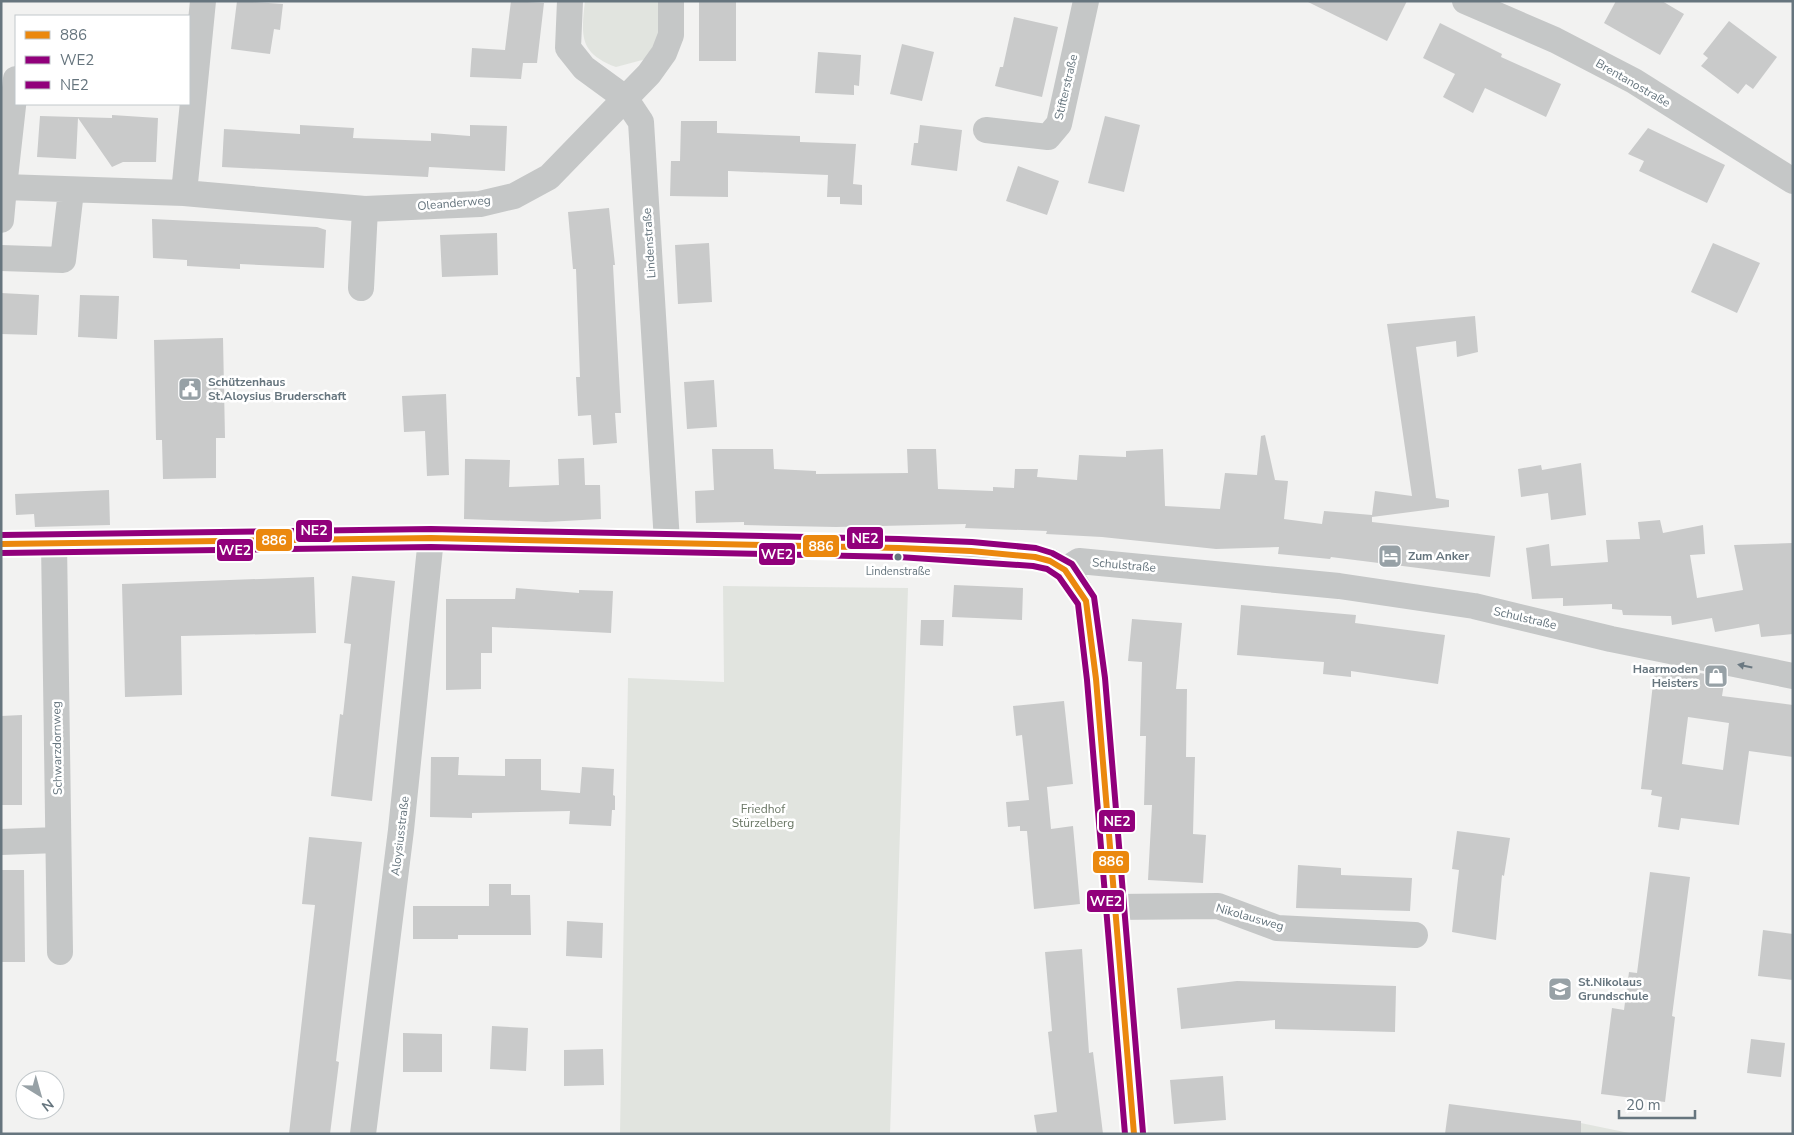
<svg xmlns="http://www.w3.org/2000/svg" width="1794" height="1135" font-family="'Nunito Sans',sans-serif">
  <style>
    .green { fill: #e1e4df }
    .building { fill: #c9caca; fill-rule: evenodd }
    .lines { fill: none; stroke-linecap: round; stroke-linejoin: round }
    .minor { stroke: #c5c7c7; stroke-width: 26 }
    .bus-1-casing { stroke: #fff; stroke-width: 10 }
    .bus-2-casing { stroke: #fff; stroke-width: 10 }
    .bus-3-casing { stroke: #fff; stroke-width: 10 }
    .bus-1 { stroke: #eb880e; stroke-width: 6 }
    .bus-2 { stroke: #91007b; stroke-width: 6 }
    .bus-3 { stroke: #91007b; stroke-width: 6 }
    .oneway { fill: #6b7982 }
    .bus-dot { fill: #66757e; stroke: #fff; stroke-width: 2 }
    .labels { text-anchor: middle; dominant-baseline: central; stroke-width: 5; stroke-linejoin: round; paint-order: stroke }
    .bus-label { font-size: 11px; fill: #66757e; stroke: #fff }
    .street-label { font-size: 12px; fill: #66757e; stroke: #fff }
    .poi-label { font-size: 12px; font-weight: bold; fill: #66757e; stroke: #fff; text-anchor: start }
    .park-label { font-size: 12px; fill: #697664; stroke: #fff }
    .line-badge { stroke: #fff; stroke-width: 2 }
    .badge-label { font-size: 14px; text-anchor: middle; font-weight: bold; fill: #fff }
  </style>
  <rect width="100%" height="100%" fill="#f2f2f1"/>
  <!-- green -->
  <path class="green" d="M585,1H664V27L646,59L616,67C579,53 581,36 585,1Z
    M723,586L908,588L890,1134H620L628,678L724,682Z
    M1571,1121L1634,1134H1569Z"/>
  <!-- building -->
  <path class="building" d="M237,1L283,4L280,30L274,29L270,54L231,49Z
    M511,1L544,3L537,63H523L521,79L470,77L472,48L505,50Z
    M699,1H736V61H699Z
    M1306,1H1407L1387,41Z
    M1616,1H1662L1684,14L1660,55L1604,23Z
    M1014,17L1058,27L1042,97L995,86L1000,67H1003Z
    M1729,21L1777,57L1753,89L1746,84L1738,94L1701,66L1708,58L1703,54Z
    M1440,23L1502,54L1501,57L1561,84L1546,117L1485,88L1473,113L1443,97L1455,74L1423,58Z
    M902,44L934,52L922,101L890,94Z
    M818,52L861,55L859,86L854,85V95L815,93Z
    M112,115L158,118L156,162H123L112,167L78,118L76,159L37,157L40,116L112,118Z
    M1105,116L1140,125L1124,192L1088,183Z
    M681,121H717V133L800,136V142L856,144L853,184L862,185V205L840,204V197H827L828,175L728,171V197L670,196L671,161H680Z
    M300,125L354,128L353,138L431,141V133L470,136V125L507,126L505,171L429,167L428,177L222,167L224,129L300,134Z
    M920,125L962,130L957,171L911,165L914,143H918Z
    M1648,128L1725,165L1707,203L1639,171L1644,161L1628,154Z
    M1018,166L1059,181L1047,215L1006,201Z
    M609,208L615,265H613L621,413H615L617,443L593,445L591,415L578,416L576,377H580L576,269H573L568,212Z
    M152,219L317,227L326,230L324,268L240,264V269L187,266V260L153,258Z
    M497,233L498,275L442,277L440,235Z
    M709,243L712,302L678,304L675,245Z
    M1713,243L1760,263L1737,313L1691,292Z
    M1,293L39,295L37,335L1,334Z
    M80,295L119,296L117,339L78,337Z
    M1475,316L1478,352L1457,357L1456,341L1416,347L1436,498L1449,500V507L1372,517V522L1495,536L1490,577L1331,557L1330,559L1278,554L1279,547L1216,549L1102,537L1046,534L1047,531L965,528L966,524L836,527L744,525V522L696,523L695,491L714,490L712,449H773L774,469L816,471V474L908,473L907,449H936L938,489L993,491V487L1014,488L1015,469H1038L1037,477L1077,480L1079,455L1126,457V451L1163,449L1165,506L1220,509L1225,473L1257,475L1261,436L1265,435L1275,480L1288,481L1284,519L1322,524L1324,511L1372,515L1375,491L1412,496L1387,324Z
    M223,338L225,438H216V478L163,479L162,440H156L154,340Z
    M714,380L717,427L687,429L684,382Z
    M446,394L449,475L427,476L425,431L404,432L402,396Z
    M584,458L585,485H600L601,519L546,522L464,519L465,459L510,460L509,487L559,485L558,459Z
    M1581,463L1586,515L1551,520L1548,493L1521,497L1518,469L1541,465L1542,470Z
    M109,490L110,525L35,527L34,514L16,515L15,494Z
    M1660,520L1663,533L1703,525L1705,554L1690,555L1697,598L1743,590L1734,545L1793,543V634L1761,637L1759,624L1715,632L1712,618L1672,625L1671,616L1623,615L1622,610L1612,609V604L1563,606V598L1532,599L1526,548L1549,544L1551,566L1608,562L1606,540L1640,539L1638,522Z
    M352,576L395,581L372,801L331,796L340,714L343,715L351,644L344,643Z
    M314,577L316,633L181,636L182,695L125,697L122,584Z
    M954,585L1023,588L1022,620L952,617Z
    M516,588L579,593V590L613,591L611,633L492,627V653H481V689L446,690V599H515Z
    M1241,605L1356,615L1355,623L1445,635L1438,684L1351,671V677L1323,674L1324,662L1237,655Z
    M1132,619L1182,623L1176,689H1187L1186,757H1195L1193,834L1206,835L1203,883L1148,880L1152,805H1144L1146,736H1140L1142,662L1128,661Z
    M921,620H944L943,646L920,645Z
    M1655,666L1725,677L1722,696L1793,705V757L1749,751L1739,825L1681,818L1679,830L1658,827L1662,797L1651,795L1652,790L1641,789ZM1688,717L1729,723L1723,770L1682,764Z
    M1064,701L1073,784L1047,787L1051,829L1073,826L1080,904L1034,909L1027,831H1020V826L1008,827L1006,802L1029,800L1022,735L1016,736L1013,706Z
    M22,715V805H1V716Z
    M431,757H459L458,775L505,776V759H541V790L580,793L582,767L614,769L613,795L615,796V810H612L611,826L569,824L570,811L472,813V818L430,817Z
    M1457,831L1510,838L1504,876L1502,875L1496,940L1452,932L1459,870L1452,869Z
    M309,837L362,842L336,1061L339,1062L330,1134H289L315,905L302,904Z
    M1298,865L1341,868V875L1412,878L1410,911L1296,908Z
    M1,870H24L25,962H1Z
    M1650,872L1690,877L1672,1016L1675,1017L1665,1102L1601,1094L1612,1008L1624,1010L1629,972L1637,973Z
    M489,884H511V895H530L531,935H458V939H413V906H489Z
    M567,921L603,923L602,958L566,956Z
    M1763,930L1793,934V980L1758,976Z
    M1082,949L1089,1053L1093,1052L1103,1134H1037L1034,1115L1057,1112L1048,1032L1052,1031L1045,952Z
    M1237,981L1396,986L1395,1032L1275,1029V1020L1181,1029L1177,988Z
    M492,1026L528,1028L526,1071L490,1069Z
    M403,1033L442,1034V1072H403Z
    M1751,1039L1785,1043L1781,1077L1747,1073Z
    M603,1049L604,1085L564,1086V1050Z
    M1223,1076L1226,1120L1174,1124L1170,1080Z
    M1449,1104L1581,1121V1134H1445Z"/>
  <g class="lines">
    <!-- minor -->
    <path class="minor" d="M570,1L568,48L584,68L625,98L641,122L667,542
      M1465,1L1555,40L1634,81L1793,181
      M16,79L4,187L184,193L365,209L480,204L514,196L549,177L649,74L664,53L671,35V1
      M986,130L1048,137L1059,124L1086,1
      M184,193L203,1
      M1,220L4,187
      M1,258L63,260L71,191
      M361,288L365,209
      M54,543L60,952
      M1,544L431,538L899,548L971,551L1035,557L1050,561L1065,570L1075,582L1086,601L1096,679L1134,1134
      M1065,570L1079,561L1339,586L1474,606L1611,639L1793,676
      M1,842L58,840
      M1114,907L1218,906L1277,928L1415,935
      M363,1134L401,830L431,538"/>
    <!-- bus-1 casing -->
    <g class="bus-1-casing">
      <path id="bus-1" d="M1,544L431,538L899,548L971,551L1035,557L1050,561L1065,570L1086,601L1096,679L1134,1134"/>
    </g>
    <!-- bus-2 casing -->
    <g class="bus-2-casing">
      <path id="bus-2" d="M1,553L431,547L899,557L1033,566L1047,569L1059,577L1078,604L1087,680L1125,1134"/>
    </g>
    <!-- bus-3 casing -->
    <g class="bus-3-casing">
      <path id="bus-3" d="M1,535L431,529L899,539L972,542L1036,548L1052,553L1072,564L1094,597L1105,678L1143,1133"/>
    </g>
    <!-- bus-1 -->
    <use href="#bus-1" class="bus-1"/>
    <!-- bus-2 -->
    <use href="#bus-2" class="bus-2"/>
    <!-- bus-3 -->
    <use href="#bus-3" class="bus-3"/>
  </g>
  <!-- one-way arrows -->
  <defs><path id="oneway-solid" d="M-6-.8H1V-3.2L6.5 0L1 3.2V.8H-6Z" transform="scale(1.25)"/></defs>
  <use class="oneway" href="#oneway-solid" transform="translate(1745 666) rotate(-168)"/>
  <!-- icons -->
  <defs>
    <g id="civic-square" transform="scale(1.25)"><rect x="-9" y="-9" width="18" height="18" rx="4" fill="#97a1a6" stroke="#fff"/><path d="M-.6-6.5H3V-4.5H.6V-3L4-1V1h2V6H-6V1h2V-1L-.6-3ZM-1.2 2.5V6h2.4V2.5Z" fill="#fff"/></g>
    <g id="hotel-square" transform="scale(1.25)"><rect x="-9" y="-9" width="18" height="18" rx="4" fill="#97a1a6" stroke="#fff"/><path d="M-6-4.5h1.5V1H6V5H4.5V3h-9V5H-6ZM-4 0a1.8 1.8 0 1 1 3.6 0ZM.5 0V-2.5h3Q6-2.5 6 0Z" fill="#fff"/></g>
    <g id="shop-square" transform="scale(1.25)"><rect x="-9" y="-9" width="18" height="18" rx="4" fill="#97a1a6" stroke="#fff"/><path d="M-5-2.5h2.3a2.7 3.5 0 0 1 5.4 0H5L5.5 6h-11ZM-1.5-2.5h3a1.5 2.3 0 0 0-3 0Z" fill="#fff"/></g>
    <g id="school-square" transform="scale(1.25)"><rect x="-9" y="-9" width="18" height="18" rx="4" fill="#97a1a6" stroke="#fff"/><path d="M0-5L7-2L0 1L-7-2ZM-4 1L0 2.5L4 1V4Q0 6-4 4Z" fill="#fff"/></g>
  </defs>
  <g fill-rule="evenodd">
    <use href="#civic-square" x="190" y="389"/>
    <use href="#hotel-square" x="1390" y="556"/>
    <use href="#shop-square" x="1716" y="676"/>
    <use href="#school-square" x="1560" y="989"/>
  </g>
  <!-- markers -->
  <circle class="bus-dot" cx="898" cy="557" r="4.5"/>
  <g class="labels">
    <!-- bus labels -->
    <g class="bus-label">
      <text x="898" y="571">Lindenstraße</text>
    </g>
    <!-- street labels -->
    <g class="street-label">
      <text transform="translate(1633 83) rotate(30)">Brentanostraße</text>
      <text transform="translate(1066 87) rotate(-77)">Stifterstraße</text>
      <text transform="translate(454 203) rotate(-5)">Oleanderweg</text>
      <text transform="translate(649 243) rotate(-94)">Lindenstraße</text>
      <text transform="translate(1124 565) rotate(5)">Schulstraße</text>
      <text transform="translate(1525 618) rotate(13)">Schulstraße</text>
      <text transform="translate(57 748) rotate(-91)">Schwarzdornweg</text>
      <text transform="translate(400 836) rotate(-83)">Aloysiusstraße</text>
      <text transform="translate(1250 917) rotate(16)">Nikolausweg</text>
    </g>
    <!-- poi labels -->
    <g class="poi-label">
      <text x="208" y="382">Schützenhaus<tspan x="208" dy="14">St.Aloysius Bruderschaft</tspan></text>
      <text x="1408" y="556">Zum Anker</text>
      <text x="1698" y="669" text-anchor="end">Haarmoden<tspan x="1698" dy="14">Heisters</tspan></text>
      <text x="1578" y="982">St.Nikolaus<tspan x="1578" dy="14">Grundschule</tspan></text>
    </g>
    <!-- park labels -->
    <g class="park-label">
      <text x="763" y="809">Friedhof<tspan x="763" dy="14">Stürzelberg</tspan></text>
    </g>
  </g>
  <g class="line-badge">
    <rect x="295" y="519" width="38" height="24" rx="5" fill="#91007b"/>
    <rect x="846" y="526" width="38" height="24" rx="5" fill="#91007b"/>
    <rect x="255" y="528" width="38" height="24" rx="5" fill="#eb880e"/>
    <rect x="802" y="534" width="38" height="24" rx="5" fill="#eb880e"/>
    <rect x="216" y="538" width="38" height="24" rx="5" fill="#91007b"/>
    <rect x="758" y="542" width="38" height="24" rx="5" fill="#91007b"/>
    <rect x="1098" y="809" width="38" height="24" rx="5" fill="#91007b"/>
    <rect x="1092" y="850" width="38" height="24" rx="5" fill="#eb880e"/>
    <rect x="1086" y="889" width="39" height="24" rx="5" fill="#91007b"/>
  </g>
  <g class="badge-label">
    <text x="314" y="535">NE2</text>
    <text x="865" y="543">NE2</text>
    <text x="274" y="545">886</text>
    <text x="821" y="551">886</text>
    <text x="235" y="555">WE2</text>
    <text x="777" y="559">WE2</text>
    <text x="1117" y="826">NE2</text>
    <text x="1111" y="866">886</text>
    <text x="1106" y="906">WE2</text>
  </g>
  <!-- border -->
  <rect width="1794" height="1135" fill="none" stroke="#66757e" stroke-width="5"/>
  <!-- legend -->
  <rect x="15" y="15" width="175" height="90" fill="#ffffff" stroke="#c2c8cb"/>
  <rect x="25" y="31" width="25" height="8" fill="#eb880e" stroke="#c2c8cb"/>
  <text x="60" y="40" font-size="15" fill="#66757e">886</text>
  <rect x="25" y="56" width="25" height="8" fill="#91007b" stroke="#c2c8cb"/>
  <text x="60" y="65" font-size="15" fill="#66757e">WE2</text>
  <rect x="25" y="81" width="25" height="8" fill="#91007b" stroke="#c2c8cb"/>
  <text x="60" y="90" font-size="15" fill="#66757e">NE2</text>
  <!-- north arrow -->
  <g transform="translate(40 1095) rotate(143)"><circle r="24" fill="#ffffff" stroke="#c2c8cb"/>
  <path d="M0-4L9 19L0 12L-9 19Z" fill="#97a1a6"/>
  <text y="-8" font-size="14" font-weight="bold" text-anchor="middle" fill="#66757e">N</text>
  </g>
  <!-- scale -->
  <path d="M1619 1110v8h76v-8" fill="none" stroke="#66757e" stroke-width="2.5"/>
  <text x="1626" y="1110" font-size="15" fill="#66757e" stroke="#ffffff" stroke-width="4" paint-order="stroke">20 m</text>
</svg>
